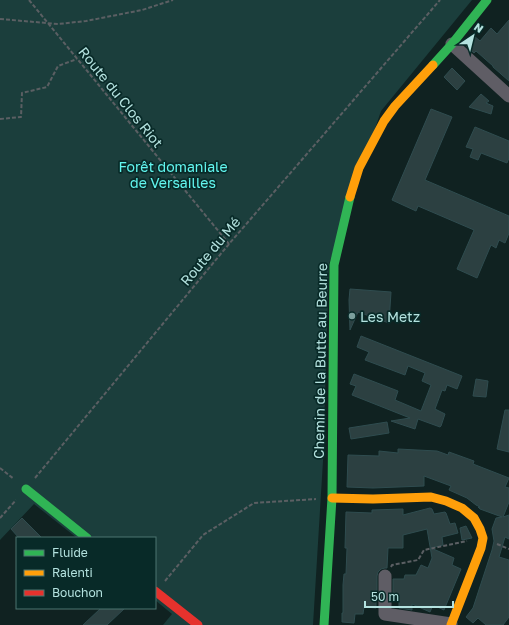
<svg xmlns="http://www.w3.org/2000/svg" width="509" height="625" font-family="'Golos Text',sans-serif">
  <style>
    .green { fill: #1b3e3c }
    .building { fill: #2c4041; stroke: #2f4c4f }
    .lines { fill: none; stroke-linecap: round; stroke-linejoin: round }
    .path { stroke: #5b5f63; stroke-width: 2; stroke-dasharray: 4 2; stroke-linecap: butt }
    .street { stroke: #5f5d65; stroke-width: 13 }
    .fast { stroke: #30b455; stroke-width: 9 }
    .slow { stroke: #ff9f0a; stroke-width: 9 }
    .jam { stroke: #e5322d; stroke-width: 9 }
    .poi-dot { fill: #7b9f9c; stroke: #082a28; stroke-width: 1.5 }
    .labels { text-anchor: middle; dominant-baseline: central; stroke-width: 3.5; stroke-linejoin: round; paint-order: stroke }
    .street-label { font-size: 14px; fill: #b4e2df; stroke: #082a28 }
    .park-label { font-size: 14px; fill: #62f6ef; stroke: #082a28 }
    .poi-label { font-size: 14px; fill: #b4e2df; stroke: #082a28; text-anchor: start }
  </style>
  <rect width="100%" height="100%" fill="#102221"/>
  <!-- green -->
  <path class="green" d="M0,0H472L381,111L329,264L323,461L313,625H163L172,614L155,600V538H77L34,504L0,540Z"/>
  <!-- building -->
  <path class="building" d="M509,20V81L493,67V66L476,51L474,53L466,46L474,36L480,41L491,28L497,34Z
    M452,68L465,81L457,90L444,77Z
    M481,94L489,101L486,103L493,106L491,114L469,107Z
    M431,109L452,117L425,180L509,216V233L505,243L499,240L496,248L491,245L477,278L457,269L474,230L418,206L416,211L392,200Z
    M475,127L509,141V158L507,163L481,153L478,160L470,157L473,149L466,147Z
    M350,289L391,292L389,323L358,312L350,330L349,300Z
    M361,336L462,376L457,389L447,385L445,391L442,390L435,409L445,414L441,426L440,427L418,419L415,429L391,421L410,418L352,395L356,386L350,384L354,374L398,391L395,400L421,411L431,385L422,381L425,373L408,366L405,375L365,360L369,352L357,347Z
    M476,379L488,381L486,397L473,396Z
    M505,410H509V452L497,449Z
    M387,422L389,433L351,439L349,428Z
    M398,449L437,451L448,455L449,452L474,461L473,464L509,478L505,487L509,488V502L503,517L509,515V539L505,537L499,557L509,560V617L503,625H486L478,618L473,623L466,617L473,608L492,550L494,541L492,529L496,518L502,517L480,509L478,507H480L476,505L467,498L449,490L451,486L424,476V486L373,488L347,487L348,455L379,456V451L398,453Z
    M430,508L432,509L434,514L445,512L446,513L450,524L455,523L458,533L442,537L443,545L431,548L454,558L452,565L461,569L444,610L433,605L430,612L412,604V610L399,608V598H393V579H404L405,575H416L421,565L428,568L432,558L427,529L403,535V548H388L387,568H385L381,569L378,572L377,576V598H376V608L364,607L363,614H355L354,623L342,622V613H343V585L344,574H346L347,548H345L346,512L372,513V510L403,509V515Z
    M22,518L42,538H19L11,529Z
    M466,526L472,538L462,540L460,528Z
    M101,608H125L107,625H83Z"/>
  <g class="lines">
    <!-- path -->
    <path class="path" d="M29,0L229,244
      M0,19L58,24L86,21L142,10L173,0
      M0,119L21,117L22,93L47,87L58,66L77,59
      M0,468L14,479
      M35,478L229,244L440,0
      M0,518L16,500
      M497,544L509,549
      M391,567L392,565L418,560L424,550L467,541
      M165,581L203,535L254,503L316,499"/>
    <!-- street -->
    <path class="street" d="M452,44L509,96
      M385,576V614L451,624"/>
    <!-- fast -->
    <path class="fast" d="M433,65L452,44L487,0
      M26,489L87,538
      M324,625L332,498L334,265L350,197"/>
    <!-- slow -->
    <path class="slow" d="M350,197L359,168L384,121L395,106L433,65
      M332,498L373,499L431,497L446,501L462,508L474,518L480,529L483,538L481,548L451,625"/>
    <!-- jam -->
    <path class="jam" d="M155,591L198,625"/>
  </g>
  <!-- markers -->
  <circle class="poi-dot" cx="352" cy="316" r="4"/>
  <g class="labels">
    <!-- street labels -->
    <g class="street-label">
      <text transform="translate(121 97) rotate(51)">Route du Clos Riot</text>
      <text transform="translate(210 251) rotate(-50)">Route du Mé</text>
      <text transform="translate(320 361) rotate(-89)">Chemin de la Butte au Beurre</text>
    </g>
    <!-- park labels -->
    <g class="park-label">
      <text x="173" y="166">Forêt domaniale<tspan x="173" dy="16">de Versailles</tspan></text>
    </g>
    <!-- poi labels -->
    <g class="poi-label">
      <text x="360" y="316">Les Metz</text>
    </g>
  </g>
  <!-- legend -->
  <rect x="16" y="537" width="140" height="72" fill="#082a28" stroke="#4d7471"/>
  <rect x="24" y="550" width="20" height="6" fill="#30b455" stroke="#4d7471"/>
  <text x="52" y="557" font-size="12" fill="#b4e2df">Fluide</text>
  <rect x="24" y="570" width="20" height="6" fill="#ff9f0a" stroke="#4d7471"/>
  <text x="52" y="577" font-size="12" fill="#b4e2df">Ralenti</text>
  <rect x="24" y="590" width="20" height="6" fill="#e5322d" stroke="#4d7471"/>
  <text x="52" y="597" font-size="12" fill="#b4e2df">Bouchon</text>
  <!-- north arrow -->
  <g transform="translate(473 36) rotate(35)" stroke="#082a28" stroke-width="3" paint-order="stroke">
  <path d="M0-3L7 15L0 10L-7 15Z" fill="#b4e2df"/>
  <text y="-6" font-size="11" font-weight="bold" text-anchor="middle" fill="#b4e2df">N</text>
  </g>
  <!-- scale -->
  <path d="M365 601v6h88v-6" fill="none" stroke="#b4e2df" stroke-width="2"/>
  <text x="371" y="601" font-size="12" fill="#b4e2df" stroke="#082a28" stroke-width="3" paint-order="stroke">50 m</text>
</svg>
